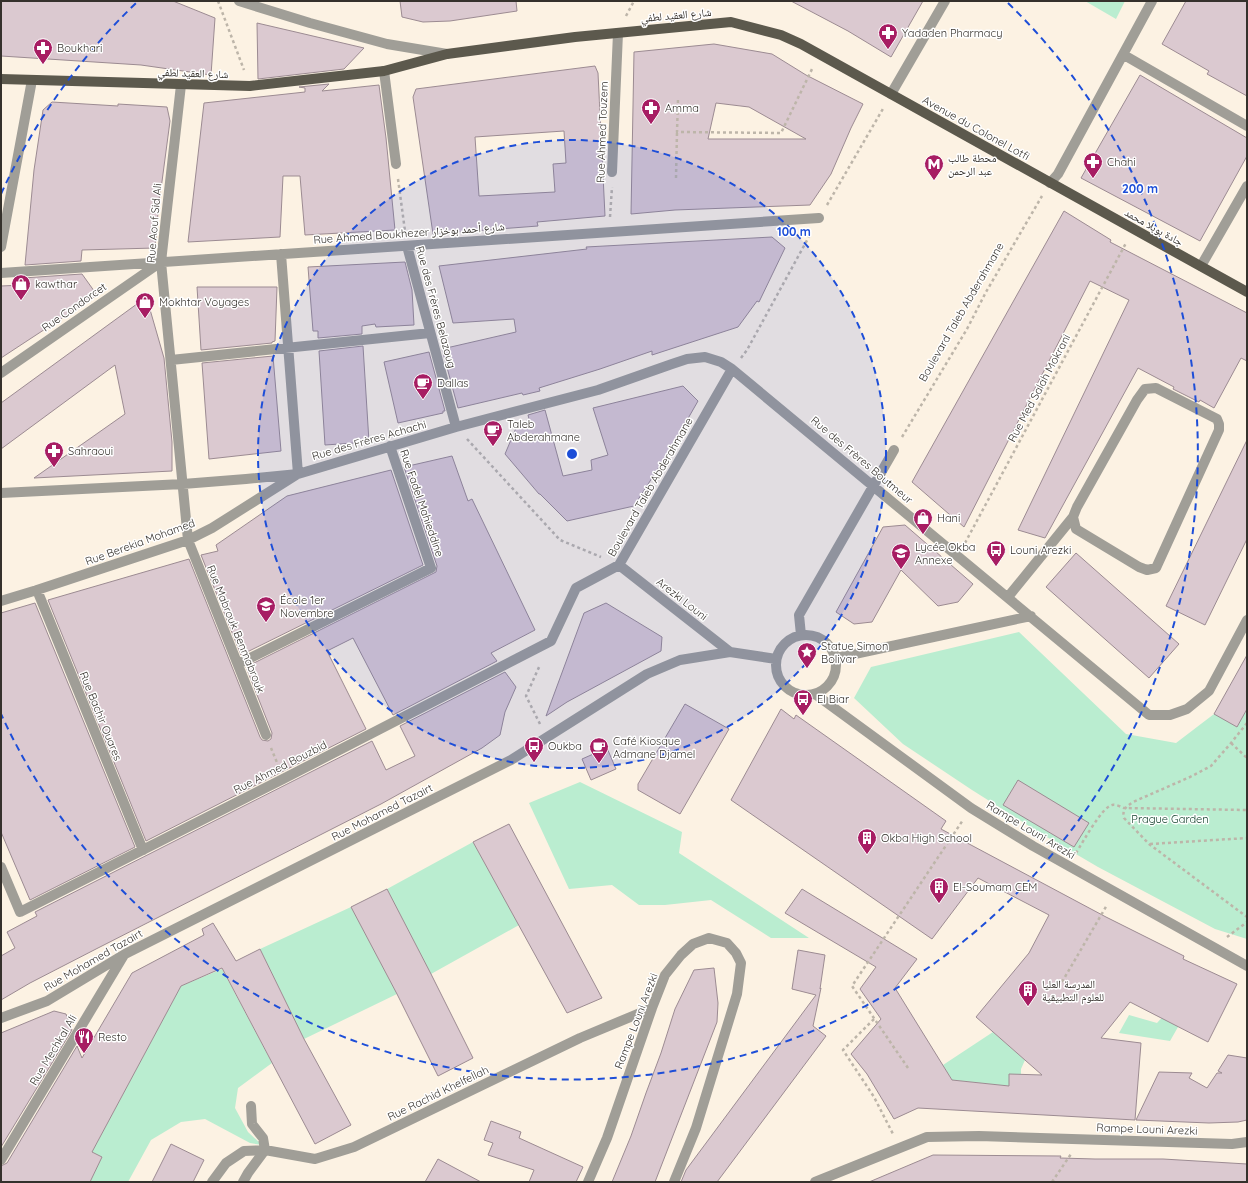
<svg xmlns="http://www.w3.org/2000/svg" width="1248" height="1183" font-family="Quicksand,'Noto Naskh Arabic',sans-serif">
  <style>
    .green { fill: #baedd0 }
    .building { fill: #dbc9d0; stroke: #9c8b92; fill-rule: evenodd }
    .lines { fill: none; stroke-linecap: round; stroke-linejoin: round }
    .path { stroke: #bdb5a9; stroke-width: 2.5; stroke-dasharray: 3 3; stroke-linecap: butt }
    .minor { stroke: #a09e97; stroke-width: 10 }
    .major { stroke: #5c594d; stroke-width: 10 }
    .ring { fill: none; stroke: #1d4ed8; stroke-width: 2; stroke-dasharray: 7 5 }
    .labels { text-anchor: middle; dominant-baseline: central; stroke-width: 3; stroke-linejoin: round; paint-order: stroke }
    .street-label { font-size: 11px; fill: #35312c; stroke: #fff }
    .poi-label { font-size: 11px; fill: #35312c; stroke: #fff; text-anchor: start }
    .park-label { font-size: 11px; fill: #11402b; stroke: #fff }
    .centre { fill: #1d4ed8; stroke: #fff; stroke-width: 2 }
    .ring-label { font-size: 12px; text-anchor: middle; font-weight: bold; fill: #1d4ed8; stroke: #fff; stroke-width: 3; stroke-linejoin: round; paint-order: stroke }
  </style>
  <rect width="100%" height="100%" fill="#fcf2e3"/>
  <!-- green -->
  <path class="green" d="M1085,1H1125L1116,19Z
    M1019,632L1126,734L1176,743L1214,714L1222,710L1247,659V939L1215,929L1098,867L1040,833L972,790L903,744L854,698L871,667Z
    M580,782L682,832L679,853L809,938H771L711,900L665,905H639L612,885L569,889L529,803Z
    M473,842L519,925L431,974L387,889Z
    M351,907L397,994L304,1039L260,949Z
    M222,969L272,1063L238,1088L235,1108L248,1132L262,1145L250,1143L205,1119L181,1122L151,1140L128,1182H90L102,1157L92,1152L181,986Z
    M1166,1013L1182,1020L1170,1041L1119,1033L1129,1015L1157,1023Z
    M993,1032L1025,1060L1021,1069V1074L1009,1086L952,1080L943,1065Z"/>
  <!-- building -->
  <path class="building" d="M1,1H173L215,18L211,75L141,65L1,56Z
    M400,1H516L517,11L450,21L423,22L402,17Z
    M791,1H923L891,57L848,31Z
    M1186,1H1247V96L1207,74L1209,71L1162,44Z
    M257,23L300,33L364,48L344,69L258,79Z
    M714,44L772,54L806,75L863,104L851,128L831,174L810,205L675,210L631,214L634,52ZM716,103L749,107L806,139H708Z
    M595,66L598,73L605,216L537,222L538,226L433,234L413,97L416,89ZM564,131L566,163L553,164L555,192L479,196L475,137Z
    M1140,75L1247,138V156L1200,241L1081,178Z
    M329,84L322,91L379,85L386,138L395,230L305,235L300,176H283L280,237L188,242L204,103L305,92V88L299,87Z
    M52,102L118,106V104L167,107L170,121L161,189H160L155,248L82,250L81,261L25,265L34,170L43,110Z
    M1064,211L1111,240L1110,242L1247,313V361L1241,358L1214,408L1200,400L1199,402L1173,389L1174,387L1138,368L1045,538L1018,530L1129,300L1090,281L964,527L912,482Z
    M772,237L785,248L759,302L757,301L738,327L652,355V351L600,369L539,388L540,391L523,395L522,393L458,408L442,349L516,332L514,319L453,323L439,266L587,249L586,247Z
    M405,262L412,290L414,325L376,327L375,324L362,326V334L318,338V331H313L308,267Z
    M82,274L97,295L1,358V286L23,285V278Z
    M197,287H277L275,341L272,342V343L201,350Z
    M141,301L149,306L164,358L172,442V471L34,478L125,414L115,365L1,449V403Z
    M363,346L369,442L325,445L319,351Z
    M429,352L445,411H443V413L398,423L384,362Z
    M273,356L281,451L209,459L202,363Z
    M683,386L698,401L670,450L634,506L567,521L540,494H539L505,454L516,428L530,423L528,415L545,410L563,476L592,470L591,460L608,455L593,408Z
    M1247,440V539L1205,625L1166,606Z
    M452,456L468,501L472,499L535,630L491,653L497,661L393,715L353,638L327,651L366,729L146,841L48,600L189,559L260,737L262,740L268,741L271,739L272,733L246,667L436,572L437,566L404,467Z
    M391,470L423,565L241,655L201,555L218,551L216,545L287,496Z
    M905,525L973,584L958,602L938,606L901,570L872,622L854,624L836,612L883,527Z
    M1076,553L1179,644L1149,678L1046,587Z
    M35,603L135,847L30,900L1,832V613Z
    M606,603L662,637L661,651L567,702L546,716L584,613Z
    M1247,655V709L1237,727L1214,714Z
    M505,672L516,687L505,712L500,735L482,748L381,804L96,949L30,983L1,1000V956L15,948L7,932L37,916L35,912L372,741L386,770L415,756L400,726Z
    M685,704L729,729L680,814L638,790V784Z
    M781,709L794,719L796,715L946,821L941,829L1106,917L1184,956L1183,959L1237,984L1208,1042L1130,1002L1101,1038L1141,1043L1135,1120L918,1108L894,1119L867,1074L851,1054L881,1019L860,989L876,967L785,913L802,889L917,959L895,988L952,1080L1009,1086V1074L1042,1075L976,1017L1029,953L1049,915L978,878L932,939L731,800Z
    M607,748L616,769L591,780L582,759Z
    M1018,780L1089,823L1074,847L1003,805Z
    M509,824L602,998L567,1013L473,842Z
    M387,889L431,974L473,1058L438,1076L397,994L351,907Z
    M213,923L236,961L260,949L304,1039L351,1125L315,1144L222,968L181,986L92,1152L102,1157L90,1182H1V1166L7,1163L77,1046L82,1058L132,973L204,935L202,929Z
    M798,950L825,955L820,989L821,988L813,1026L826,1036L717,1182H681L686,1170L816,995L792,989Z
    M714,968L718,1003L717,1022L655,1182H612L631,1136L646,1093L661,1053L675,1009L694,970Z
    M54,1011L66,1014L72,1030L1,1147V1033Z
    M1228,1055L1247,1058V1120L1238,1122L1209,1123L1136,1120L1159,1072L1192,1073L1189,1078L1207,1088L1217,1073H1222L1218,1071Z
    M491,1121L521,1132L519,1138L583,1167L576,1182H529L534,1170L488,1155L493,1143L484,1140Z
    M171,1144L204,1160L193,1182H152Z
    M933,1155L1061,1156L1060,1158L1095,1159H1163L1247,1164V1182H869Z
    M438,1159L481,1182H425Z"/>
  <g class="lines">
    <!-- path -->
    <path class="path" d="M218,1L244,70
      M626,16L634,1
      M678,100L677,132L781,133L813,67
      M676,178L677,132
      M398,179L405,231
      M827,205L884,107
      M610,217L612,187
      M741,358L747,350L811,233
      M902,437L967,329L986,292L1042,196
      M467,439L560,540L601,557
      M965,543L1126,243
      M1247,723L1231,743L1211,766L1190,777L1133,802C1126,807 1122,809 1124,818L1149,844L1247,917
      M540,724L526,696L540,665
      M1231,743L1247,758
      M271,748L278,765
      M1150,844L1247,838
      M1076,853C1083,842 1102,807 1112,805C1116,804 1121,807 1124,808L1247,810
      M1227,937L1247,922
      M1062,982L1107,905
      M874,1019L843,1050L874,1097L893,1134
      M908,1068L852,986L963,820
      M1052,1182L1071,1154"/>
    <!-- minor -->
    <path class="minor" d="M239,1L310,23L387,44L447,54
      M1124,55L1247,126
      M384,71L396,164
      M181,85L161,262L188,540L266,735
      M891,94L945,1
      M612,172L618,33
      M1050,183L1058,174L1152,1
      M407,246L456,427
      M1,247L32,80
      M281,254L298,474
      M1201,266L1247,186
      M1,273L819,218
      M171,360L430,333
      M1,373L161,262
      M1,493L183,484L246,479L298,474L456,427L598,390L672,364L687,359L705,357L721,362L732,369L1149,715H1170L1187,709L1209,691L1247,620
      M619,565L730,652
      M37,590L143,850
      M1008,597L1073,517L1077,507L1137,400L1145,389L1156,388L1217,419L1219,424V430L1156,568L1147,570L1139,567L1076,529L1073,517
      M1,601L37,590L188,540L212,528L296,475
      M801,635L799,615L894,450
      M776 665a30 30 0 1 1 60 0a30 30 0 1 1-60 0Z
      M836,658L1031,616
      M238,664L431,568L390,446
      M815,694L971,808L1033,846L1247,966
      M1,867L20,912L283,779L551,641L576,588L619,565L732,369
      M1,1018L47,1001L125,954L511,760L647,674L680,660L730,652L776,659
      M1,1160L124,955
      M212,1182L226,1163L244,1151L265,1150L263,1138L252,1124L251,1106
      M243,1182L248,1173L265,1150L315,1159L354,1147L580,1038L652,1008
      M588,1182L607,1138L652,1008L665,975L681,955L693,944L709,938L727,943L736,953L741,963L737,994L696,1128L674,1182
      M815,1182L927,1137L979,1136L1232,1144L1247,1142"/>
    <!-- major -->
    <path class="major" d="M1,79L250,86L384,71L447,54L575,37L731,22L781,35L801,44L1247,292"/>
  </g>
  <!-- distance rings -->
  <circle cx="572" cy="454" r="314" fill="#1d4ed8" fill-opacity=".12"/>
  <g class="ring">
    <circle cx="572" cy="454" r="314"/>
    <path d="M1 194A627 627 0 0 1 136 3M1008 3A627 627 0 1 1 1 714"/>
  </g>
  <!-- icons -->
  <defs>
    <g id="pharmacy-pin" transform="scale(1)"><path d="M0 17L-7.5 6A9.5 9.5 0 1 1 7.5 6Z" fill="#a71d63" stroke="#fff"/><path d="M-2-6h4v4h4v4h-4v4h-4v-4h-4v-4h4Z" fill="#fff"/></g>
    <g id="metro-pin" transform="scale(1)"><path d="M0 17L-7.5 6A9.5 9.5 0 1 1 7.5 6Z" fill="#a71d63" stroke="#fff"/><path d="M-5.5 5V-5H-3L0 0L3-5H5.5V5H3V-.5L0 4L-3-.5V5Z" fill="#fff"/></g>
    <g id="shop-pin" transform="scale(1)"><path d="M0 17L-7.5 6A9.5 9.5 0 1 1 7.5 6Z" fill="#a71d63" stroke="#fff"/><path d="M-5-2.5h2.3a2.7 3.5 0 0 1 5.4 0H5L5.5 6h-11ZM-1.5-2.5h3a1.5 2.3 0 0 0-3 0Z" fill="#fff"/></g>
    <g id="cafe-pin" transform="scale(1)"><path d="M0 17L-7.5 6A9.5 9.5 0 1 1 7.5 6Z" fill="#a71d63" stroke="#fff"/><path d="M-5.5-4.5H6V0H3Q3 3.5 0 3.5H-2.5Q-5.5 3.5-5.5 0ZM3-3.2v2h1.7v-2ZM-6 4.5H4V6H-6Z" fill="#fff"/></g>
    <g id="bus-pin" transform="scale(1)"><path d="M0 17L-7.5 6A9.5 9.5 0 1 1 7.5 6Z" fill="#a71d63" stroke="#fff"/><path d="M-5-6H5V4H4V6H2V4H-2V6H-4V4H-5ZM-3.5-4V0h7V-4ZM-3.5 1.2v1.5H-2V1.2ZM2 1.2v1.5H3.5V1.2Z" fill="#fff"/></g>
    <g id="school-pin" transform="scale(1)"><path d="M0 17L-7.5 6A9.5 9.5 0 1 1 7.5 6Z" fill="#a71d63" stroke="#fff"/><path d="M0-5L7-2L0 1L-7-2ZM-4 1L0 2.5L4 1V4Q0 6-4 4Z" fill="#fff"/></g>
    <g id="sight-pin" transform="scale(1)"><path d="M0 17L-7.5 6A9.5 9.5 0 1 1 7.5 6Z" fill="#a71d63" stroke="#fff"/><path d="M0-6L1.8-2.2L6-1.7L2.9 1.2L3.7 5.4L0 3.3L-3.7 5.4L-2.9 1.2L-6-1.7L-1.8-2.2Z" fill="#fff"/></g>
    <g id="building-pin" transform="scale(1)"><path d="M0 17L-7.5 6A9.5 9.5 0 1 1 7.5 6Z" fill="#a71d63" stroke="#fff"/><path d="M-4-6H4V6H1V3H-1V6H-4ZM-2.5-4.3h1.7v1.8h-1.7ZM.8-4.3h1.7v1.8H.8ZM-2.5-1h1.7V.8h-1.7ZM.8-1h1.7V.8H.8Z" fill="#fff"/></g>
    <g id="restaurant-pin" transform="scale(1)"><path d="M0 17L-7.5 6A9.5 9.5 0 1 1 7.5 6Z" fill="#a71d63" stroke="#fff"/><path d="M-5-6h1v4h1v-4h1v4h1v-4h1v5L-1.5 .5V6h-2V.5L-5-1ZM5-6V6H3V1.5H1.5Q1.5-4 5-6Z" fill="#fff"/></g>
  </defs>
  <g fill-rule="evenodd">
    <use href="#pharmacy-pin" x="888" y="33"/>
    <use href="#pharmacy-pin" x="43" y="48"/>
    <use href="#pharmacy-pin" x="651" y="108"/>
    <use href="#pharmacy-pin" x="1093" y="162"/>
    <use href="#metro-pin" x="934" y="164"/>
    <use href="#shop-pin" x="21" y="284"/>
    <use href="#shop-pin" x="145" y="302"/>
    <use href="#cafe-pin" x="423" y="383"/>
    <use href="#cafe-pin" x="493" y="430"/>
    <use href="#pharmacy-pin" x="54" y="451"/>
    <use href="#shop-pin" x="923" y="518"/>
    <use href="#bus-pin" x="996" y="550"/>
    <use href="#school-pin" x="901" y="553"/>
    <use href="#school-pin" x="266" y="606"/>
    <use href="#sight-pin" x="807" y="652"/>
    <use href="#bus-pin" x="803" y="699"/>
    <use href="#bus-pin" x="534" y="746"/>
    <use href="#cafe-pin" x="599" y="747"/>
    <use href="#building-pin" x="867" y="838"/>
    <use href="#building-pin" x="939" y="887"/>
    <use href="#building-pin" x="1028" y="990"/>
    <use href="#restaurant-pin" x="84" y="1037"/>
  </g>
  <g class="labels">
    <!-- street labels -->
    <g class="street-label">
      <text transform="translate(676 15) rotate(-5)">شارع العقيد لطفي</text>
      <text transform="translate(193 73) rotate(2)">شارع العقيد لطفي</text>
      <text transform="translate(976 128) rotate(29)">Avenue du Colonel Lotfi</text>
      <text transform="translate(602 132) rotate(-88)">Rue Ahmed Touzem</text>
      <text transform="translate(154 223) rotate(-85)">Rue Aouf Sid Ali</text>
      <text transform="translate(1154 227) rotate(29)">جادة بوبلا محمد</text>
      <text transform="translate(409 233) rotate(-4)">Rue Ahmed Boukhezer شارع أحمد بوخزار</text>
      <text transform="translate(74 307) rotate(-35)">Rue Condorcet</text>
      <text transform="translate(436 307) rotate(75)">Rue des Frères Belazoug</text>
      <text transform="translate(961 312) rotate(-60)">Boulevard Taleb Abderahmane</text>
      <text transform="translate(1039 388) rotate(-62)">Rue Med Salah Mokrani</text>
      <text transform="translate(369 440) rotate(-16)">Rue des Frères Achachi</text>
      <text transform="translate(862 460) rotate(40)">Rue des Frères Boutmeur</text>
      <text transform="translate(650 487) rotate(-60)">Boulevard Taleb Abderahmane</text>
      <text transform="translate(422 503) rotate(71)">Rue Fadel Mahieddine</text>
      <text transform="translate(140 542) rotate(-20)">Rue Berekia Mohamed</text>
      <text transform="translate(682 599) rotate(38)">Arezki Louni</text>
      <text transform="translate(236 629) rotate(68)">Rue Mabrouk Benmabrouk</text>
      <text transform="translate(101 716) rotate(68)">Rue Bachir Ouares</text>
      <text transform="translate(280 767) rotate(-27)">Rue Ahmed Bouzbid</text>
      <text transform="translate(382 812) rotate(-27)">Rue Mohamed Tazairt</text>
      <text transform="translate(1031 830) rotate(31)">Rampe Louni Arezki</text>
      <text transform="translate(93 960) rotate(-30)">Rue Mohamed Tazairt</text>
      <text transform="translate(636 1021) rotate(-69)">Rampe Louni Arezki</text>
      <text transform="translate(53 1050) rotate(-59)">Rue Mechkal Ali</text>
      <text transform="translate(438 1093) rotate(-26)">Rue Rachid Khelfellah</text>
      <text transform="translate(1147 1129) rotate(2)">Rampe Louni Arezki</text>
    </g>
    <!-- poi labels -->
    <g class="poi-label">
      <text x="902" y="33">Yadaden Pharmacy</text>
      <text x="57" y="48">Boukhari</text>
      <text x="665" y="108">Amma</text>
      <text x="948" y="158">محطة طالب<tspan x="948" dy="13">عبد الرحمن</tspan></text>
      <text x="1107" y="162">Chahi</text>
      <text x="35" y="284">kawthar</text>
      <text x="159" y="302">Mokhtar Voyages</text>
      <text x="437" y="383">Dallas</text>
      <text x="507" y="424">Taleb<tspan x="507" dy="13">Abderahmane</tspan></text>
      <text x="68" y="451">Sahraoui</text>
      <text x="937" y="518">Hani</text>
      <text x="915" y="547">Lycée Okba<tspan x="915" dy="13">Annexe</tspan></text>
      <text x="1010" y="550">Louni Arezki</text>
      <text x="280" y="600">École 1er<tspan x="280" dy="13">Novembre</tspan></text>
      <text x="821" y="646">Statue Simon<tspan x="821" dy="13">Bolivar</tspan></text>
      <text x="817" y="699">El Biar</text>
      <text x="613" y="741">Café Kiosque<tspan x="613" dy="13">Admane Djamel</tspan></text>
      <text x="548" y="746">Oukba</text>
      <text x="881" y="838">Okba High School</text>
      <text x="953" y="887">El-Soumam CEM</text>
      <text x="1042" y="984">المدرسة العليا<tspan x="1042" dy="13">للعلوم التطبيقية</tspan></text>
      <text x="98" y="1037">Resto</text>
    </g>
    <!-- park labels -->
    <g class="park-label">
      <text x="1170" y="819">Prague Garden</text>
    </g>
  </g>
  <circle cx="572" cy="454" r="6" class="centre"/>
  <g class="ring-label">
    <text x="1140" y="193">200 m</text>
    <text x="794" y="236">100 m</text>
  </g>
  <!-- border -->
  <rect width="1248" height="1183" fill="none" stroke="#35312c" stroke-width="4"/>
</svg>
